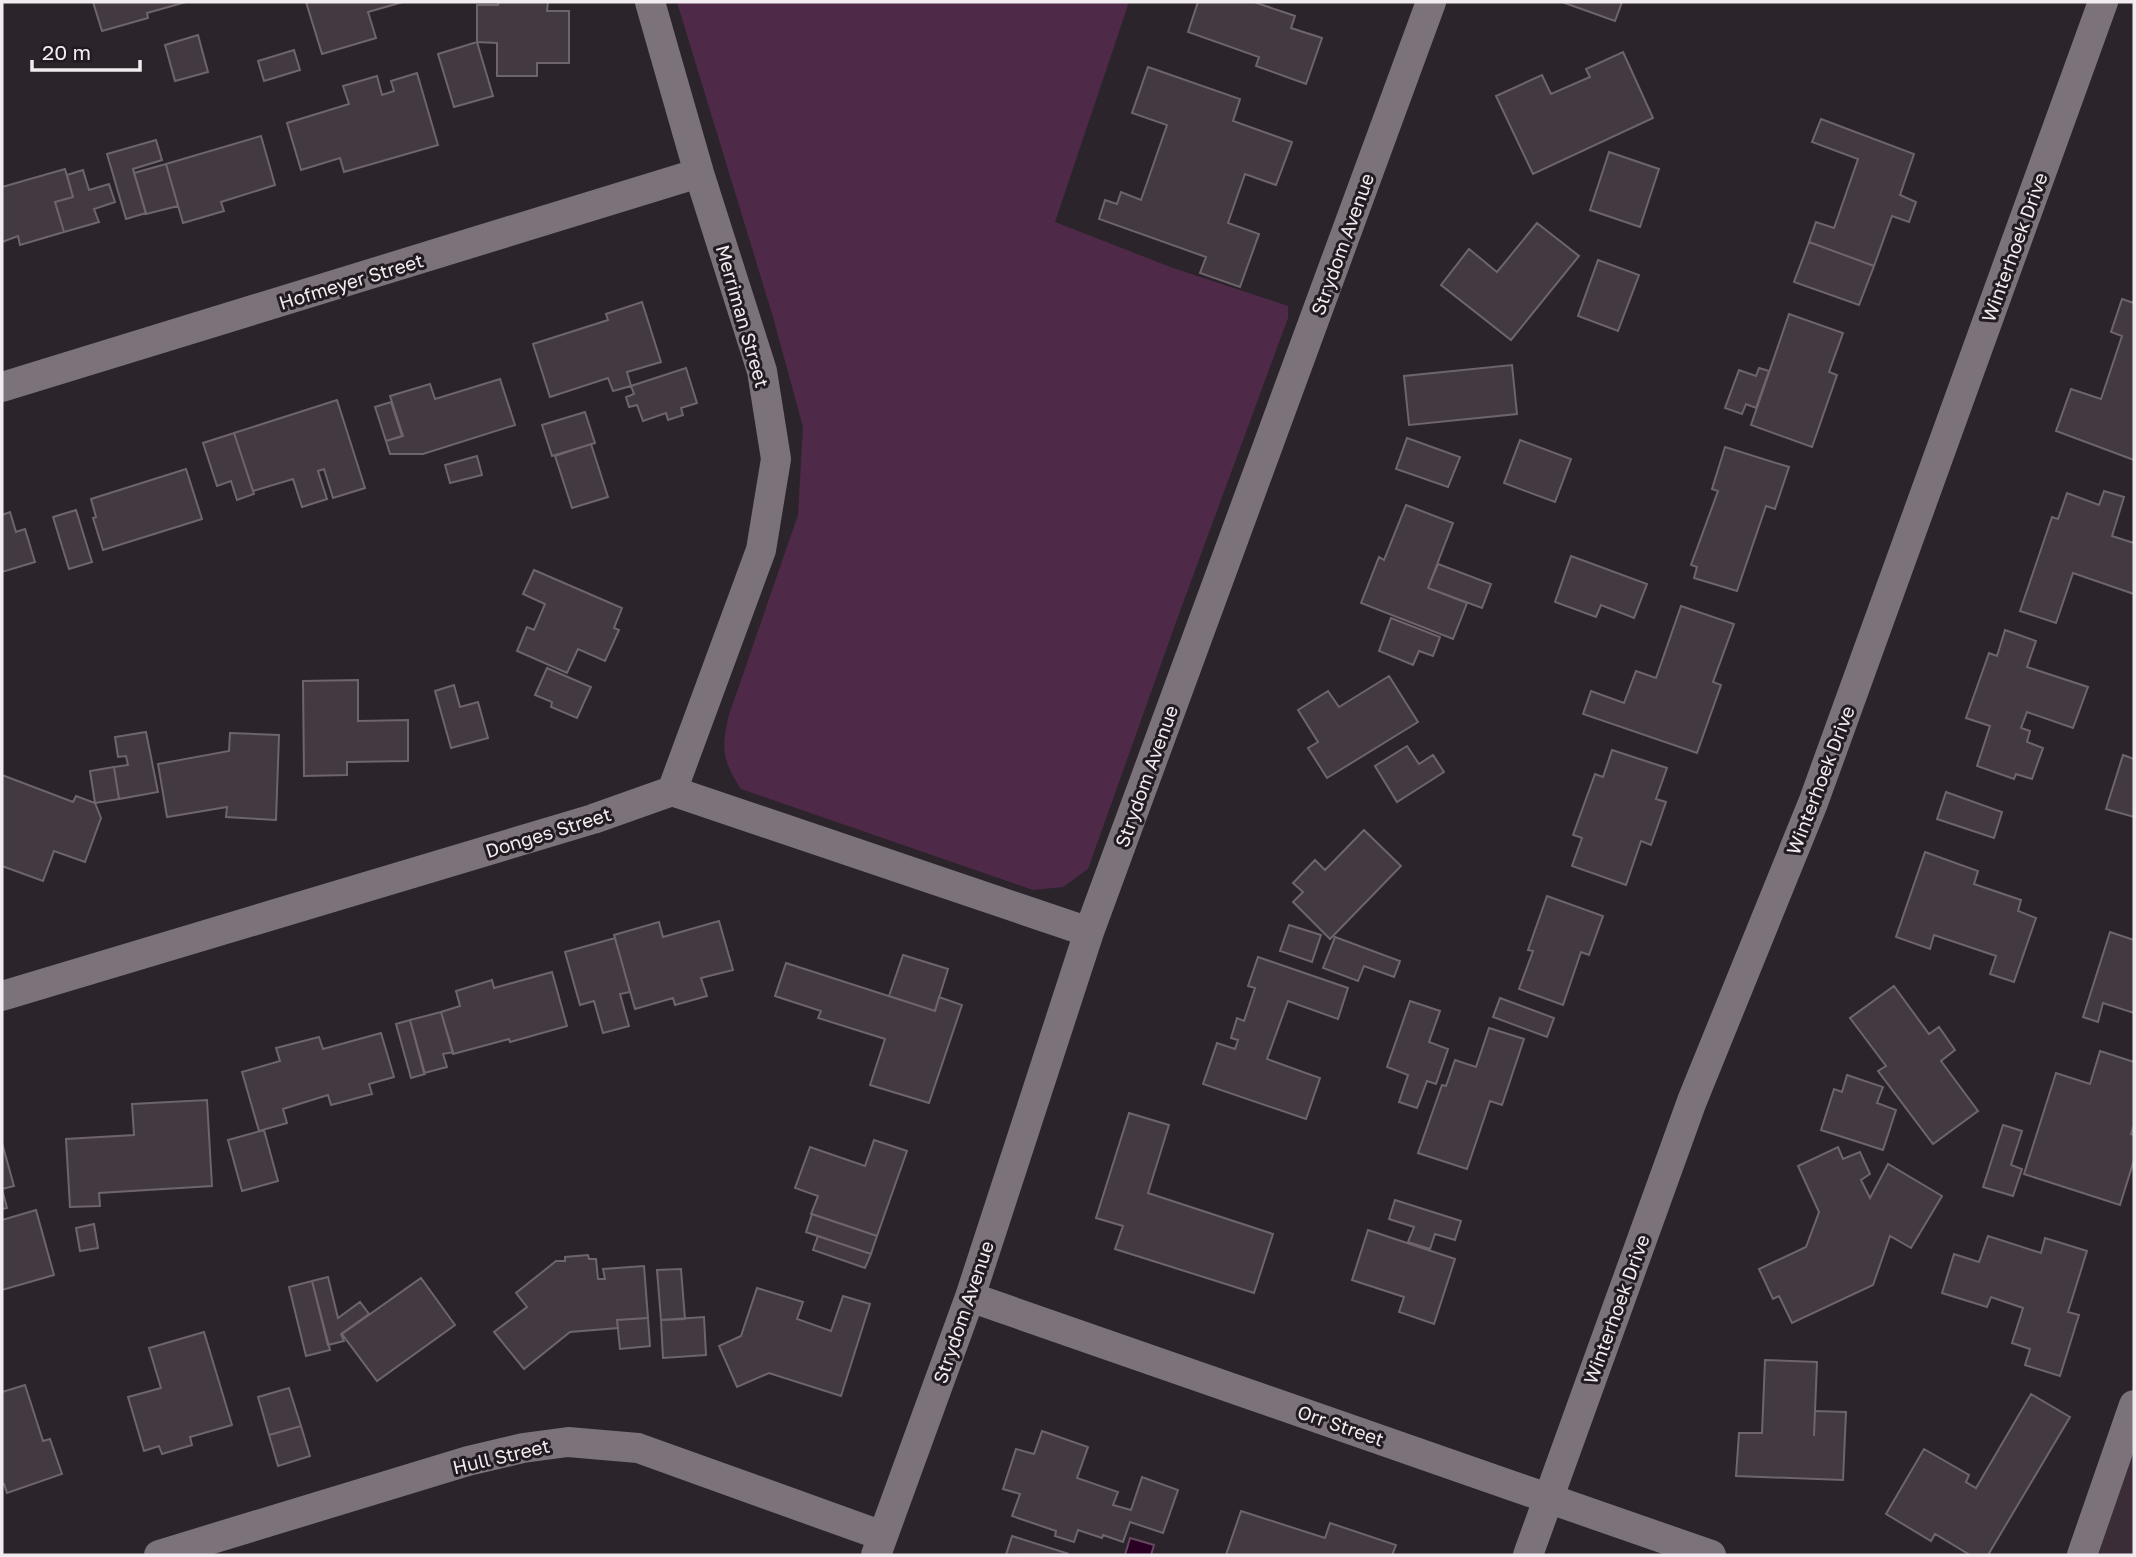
<svg xmlns="http://www.w3.org/2000/svg" width="2136" height="1557" font-family="'Golos Text',sans-serif">
  <style>
    .built { fill: #3b2d38 }
    .green { fill: #4e2a48 }
    .water { fill: #2a0025; stroke: #664762; stroke-width: 2 }
    .building { fill: #433a41; stroke: #6e646c; stroke-width: 2 }
    .lines { fill: none; stroke-linecap: round; stroke-linejoin: round }
    .street { stroke: #7c727a; stroke-width: 30 }
    .labels { text-anchor: middle; dominant-baseline: central; stroke-width: 6; stroke-linejoin: round; paint-order: stroke }
    .street-label { font-size: 19px; fill: #f1ecf0; stroke: #231b21 }
  </style>
  <rect width="100%" height="100%" fill="#2c242b"/>
  <!-- built -->
  <path class="built" d="M2134,1437V1555H2093Z"/>
  <!-- green -->
  <path class="green" d="M677,2H1129L1055,222L1173,268L1288,306V318L1176,622L1088,869L1063,887L1033,890L741,789C722,760 721,748 729,715L798,515L803,427L773,317Z"/>
  <!-- water -->
  <path class="water" d="M1130,1538L1154,1545L1151,1555H1125Z"/>
  <!-- building -->
  <path class="building" d="M93,2H186L147,13L148,18L102,31Z
    M306,2H403L368,12L376,38L322,54Z
    M498,2H548L547,11H569V63H537V76H497V43L477,42V5H498Z
    M1198,2H1254L1295,16L1291,28L1322,38L1306,84L1256,66L1259,57L1188,32Z
    M1562,2H1622L1615,21Z
    M198,35L208,72L175,81L165,45Z
    M477,42L493,96L454,107L438,54Z
    M294,50L300,70L264,81L258,61Z
    M1623,52L1653,118L1533,174L1496,96L1542,75L1551,94L1590,77L1586,69Z
    M1148,67L1240,99L1233,121L1292,142L1276,185L1245,174L1228,223L1259,234L1240,287L1200,273L1206,257L1099,219L1105,200L1117,204L1121,192L1141,200L1167,125L1132,113Z
    M417,73L438,145L344,172L340,158L301,170L287,123L349,104L343,86L377,76L382,95L394,91L391,81Z
    M1821,119L1914,154L1900,195L1916,202L1909,222L1892,216L1874,266L1809,242L1816,222L1834,228L1858,159L1812,142Z
    M261,136L275,185L221,202L224,211L183,223L166,164Z
    M156,140L162,160L133,169L146,213L126,219L107,154Z
    M1609,152L1659,169L1640,227L1590,210Z
    M166,164L178,206L146,214L134,173Z
    M65,169L73,197L55,202L64,232L20,245L18,236L2,242V187Z
    M83,170L89,190L109,184L115,202L94,209L99,222L64,232L55,202L73,197L67,175Z
    M1537,223L1579,256L1511,340L1441,285L1469,249L1497,272Z
    M1809,242L1874,266L1859,305L1794,282Z
    M1598,260L1639,275L1618,331L1578,316Z
    M2122,299L2134,303V460L2056,431L2071,389L2101,399L2122,336L2111,332Z
    M642,302L661,362L627,372L631,386L613,391L608,378L550,397L533,344L608,320L606,314Z
    M1789,314L1843,333L1829,372L1837,375L1812,447L1751,425Z
    M1512,365L1517,414L1409,425L1404,376Z
    M686,368L697,403L681,408L683,415L668,420L666,413L643,421L637,405L629,407L626,397L634,394L631,386Z
    M1759,368L1769,371L1756,408L1746,404L1742,414L1725,408L1739,370L1756,376Z
    M500,379L515,425L423,454H390L386,441L403,436L390,396L430,384L435,399Z
    M337,400L365,488L333,498L324,469L318,471L327,499L302,507L293,479L253,491L234,433Z
    M391,402L402,436L386,441L375,407Z
    M585,412L595,443L552,456L542,425Z
    M234,433L254,494L237,500L231,481L217,486L203,443Z
    M1407,438L1460,457L1448,487L1396,469Z
    M1520,440L1571,459L1555,502L1504,483Z
    M591,444L608,497L572,508L555,456Z
    M1725,447L1789,467L1775,509L1766,506L1737,591L1694,578L1697,567L1691,565L1718,491L1712,489Z
    M477,456L482,475L450,483L445,465Z
    M186,469L202,519L103,550L93,518L96,517L91,499Z
    M2104,491L2124,497L2112,536L2134,543V594L2073,573L2056,623L2020,611L2052,517L2058,519L2067,493L2099,505Z
    M1406,505L1453,523L1428,588L1467,603L1453,639L1361,603L1379,557L1384,560Z
    M76,510L92,562L69,569L53,517Z
    M10,512L16,532L25,529L35,562L2,572V515Z
    M1571,556L1647,584L1634,618L1601,605L1596,617L1555,602Z
    M1438,564L1491,584L1482,608L1428,588Z
    M534,570L622,608L614,628L619,630L605,661L578,649L567,673L517,651L527,627L534,630L545,604L523,594Z
    M1681,606L1734,624L1713,682L1721,685L1697,753L1583,714L1591,691L1624,703L1636,671L1656,678Z
    M1391,618L1440,637L1433,656L1419,651L1413,665L1379,651Z
    M2005,630L2036,641L2027,667L2088,687L2073,728L2027,712L2021,728L2030,731L2027,742L2043,748L2032,779L2016,774L2014,779L1977,766L1990,726L1966,718L1989,653L1997,656Z
    M547,668L591,687L577,718L551,707L552,702L535,695Z
    M1389,676L1418,722L1327,778L1308,748L1318,742L1298,710L1328,691L1339,707Z
    M358,680V721L408,720V761L347,762V775L304,776L303,681Z
    M454,685L460,707L478,702L488,738L451,748L435,691Z
    M146,732L158,792L119,799L114,767L128,765L126,756L118,757L115,737Z
    M230,733L279,735L276,820L226,817L227,807L167,817L158,764L229,751Z
    M1407,746L1419,764L1433,755L1444,772L1397,802L1375,766Z
    M1612,750L1667,768L1656,799L1666,802L1651,845L1641,841L1626,885L1572,866L1582,838L1573,835L1595,774L1603,777Z
    M2123,755L2134,759V817L2106,809Z
    M114,767L119,799L95,803L90,771Z
    M2,775L73,802L76,796L95,803L101,818L85,862L54,851L43,881L2,866Z
    M1946,792L2002,812L1994,838L1937,819Z
    M1364,830L1401,866L1330,939L1293,902L1303,892L1293,883L1315,860L1325,870Z
    M1925,852L1978,871L1974,884L2021,900L2018,911L2036,918L2014,982L1990,974L1996,956L1934,935L1930,949L1896,937Z
    M1547,896L1603,916L1589,955L1581,952L1563,1005L1519,989L1533,951L1528,950Z
    M719,921L733,970L701,978L707,996L675,1005L673,998L635,1009L614,935L659,922L663,937Z
    M1289,925L1321,935L1312,962L1280,951Z
    M2110,932L2134,940V1013L2103,1003L2098,1022L2083,1017Z
    M1335,937L1400,961L1394,977L1364,966L1358,981L1323,968Z
    M615,938L630,992L620,994L629,1026L603,1033L594,1001L580,1005L565,952Z
    M903,955L948,969L935,1011L889,996Z
    M1258,957L1348,988L1338,1019L1288,1001L1267,1059L1320,1078L1306,1119L1203,1084L1217,1043L1235,1049L1238,1040L1231,1038L1237,1018L1244,1021L1255,988L1248,986Z
    M786,963L935,1011L939,997L962,1005L929,1103L870,1085L885,1039L818,1018L821,1011L775,996Z
    M552,972L567,1026L510,1042L509,1039L453,1054L441,1012L460,1006L456,991L492,980L494,988Z
    M1894,986L1929,1034L1939,1027L1955,1050L1941,1061L1978,1111L1933,1144L1878,1071L1886,1066L1850,1018Z
    M1500,998L1554,1018L1547,1037L1493,1017Z
    M1410,1001L1440,1011L1429,1042L1448,1049L1436,1084L1427,1081L1417,1108L1399,1102L1408,1075L1387,1067Z
    M441,1012L453,1052L443,1054L447,1067L424,1073L410,1020Z
    M410,1020L425,1074L411,1078L396,1024Z
    M1489,1028L1524,1039L1502,1105L1490,1101L1467,1169L1418,1153L1442,1085L1446,1086L1455,1060L1476,1067Z
    M381,1033L394,1077L369,1084L372,1094L331,1105L328,1095L283,1109L287,1123L259,1131L242,1072L280,1061L276,1048L319,1037L323,1049Z
    M2100,1051L2134,1062V1125L2131,1134L2134,1135V1160L2120,1205L2024,1174L2056,1073L2090,1084Z
    M1847,1075L1883,1087L1877,1103L1896,1110L1883,1150L1821,1130L1834,1089L1842,1092Z
    M207,1100L212,1186L99,1193L100,1206L70,1207L66,1139L134,1135L132,1104Z
    M1129,1113L1169,1125L1148,1193L1273,1234L1254,1293L1115,1249L1123,1226L1096,1218Z
    M2003,1125L2022,1131L2011,1165L2022,1169L2013,1196L1983,1187Z
    M264,1130L278,1181L242,1191L228,1140Z
    M874,1140L907,1151L877,1236L811,1214L818,1196L795,1188L810,1147L865,1166Z
    M2,1143L14,1186L2,1189L7,1208L2,1209Z
    M1838,1147L1843,1159L1860,1152L1870,1174L1861,1180L1870,1198L1888,1164L1942,1196L1911,1248L1890,1236L1873,1285L1792,1323L1779,1296L1773,1299L1759,1269L1806,1247L1819,1212L1798,1166Z
    M1395,1200L1461,1221L1455,1240L1435,1234L1430,1249L1408,1242L1414,1227L1389,1219Z
    M36,1210L54,1275L2,1290V1220Z
    M812,1214L877,1236L871,1254L806,1232Z
    M94,1224L98,1248L80,1251L76,1228Z
    M1368,1230L1455,1259L1434,1324L1399,1312L1404,1297L1352,1280Z
    M818,1236L871,1254L865,1268L813,1250Z
    M1988,1236L2041,1253L2045,1238L2087,1251L2068,1312L2079,1315L2060,1376L2025,1365L2030,1349L2012,1343L2023,1308L1991,1297L1987,1307L1942,1293L1954,1254L1979,1262Z
    M588,1255L589,1259H596L598,1279H605L603,1269L644,1266L648,1318L617,1320L618,1328L570,1332L524,1369L494,1332L527,1307L516,1293L556,1261H565V1257Z
    M681,1269L685,1319L661,1320L657,1270Z
    M328,1277L338,1318L360,1302L369,1314L341,1334L344,1341L328,1345L312,1281Z
    M421,1278L455,1325L377,1381L342,1334Z
    M312,1281L330,1350L306,1356L289,1287Z
    M757,1288L803,1302L797,1319L831,1331L843,1296L870,1304L841,1396L769,1373L737,1387L719,1346L741,1336Z
    M704,1317L706,1355L663,1358L661,1320Z
    M648,1318L650,1346L620,1349L617,1320Z
    M204,1332L232,1425L190,1437L192,1445L162,1454L159,1446L144,1451L128,1397L161,1388L149,1348Z
    M1765,1360L1817,1362L1814,1436L1815,1411L1846,1412L1843,1480L1736,1476L1739,1433H1762Z
    M25,1385L43,1441L50,1439L62,1474L7,1493L4,1484L2,1485V1392Z
    M289,1388L301,1426L269,1435L258,1397Z
    M2031,1394L2070,1417L1988,1555H1970L1935,1534L1931,1541L1886,1514L1924,1449L1969,1475L1966,1482L1976,1488Z
    M301,1426L310,1456L278,1466L269,1435Z
    M1042,1431L1088,1447L1077,1478L1118,1492L1113,1505L1131,1510L1142,1477L1178,1490L1163,1533L1130,1522L1123,1542L1103,1535L1102,1538L1078,1530L1074,1542L1055,1536L1056,1531L1012,1516L1020,1494L1003,1489L1016,1449L1034,1454Z
    M1241,1511L1325,1538L1330,1523L1396,1545L1392,1555H1226Z
    M1012,1536L1069,1554L1006,1555Z"/>
  <g class="lines">
    <!-- street -->
    <path class="street" d="M650,2L699,173L762,371L776,459L761,550L672,791
      M2,387L699,173
      M2,996L593,819L672,791L1089,932
      M970,1297L1711,1555
      M159,1555L468,1461L523,1448L568,1442L638,1448L883,1536
      M876,1555L970,1297L1089,932L1431,2
      M1528,1555L1692,1101L1813,803L2103,2
      M2082,1555L2134,1405"/>
  </g>
  <g class="labels">
    <!-- street labels -->
    <g class="street-label">
      <text transform="translate(1342 244) rotate(-70)">Strydom Avenue</text>
      <text transform="translate(2014 247) rotate(-70)">Winterhoek Drive</text>
      <text transform="translate(351 281) rotate(-17)">Hofmeyer Street</text>
      <text transform="translate(743 316) rotate(74)">Merriman Street</text>
      <text transform="translate(1146 776) rotate(-70)">Strydom Avenue</text>
      <text transform="translate(1820 780) rotate(-69)">Winterhoek Drive</text>
      <text transform="translate(548 832) rotate(-17)">Donges Street</text>
      <text transform="translate(1616 1309) rotate(-70)">Winterhoek Drive</text>
      <text transform="translate(963 1312) rotate(-71)">Strydom Avenue</text>
      <text transform="translate(1341 1425) rotate(19)">Orr Street</text>
      <text transform="translate(501 1456) rotate(-13)">Hull Street</text>
    </g>
  </g>
  <!-- border -->
  <rect width="2136" height="1557" fill="none" stroke="#f1ecf0" stroke-width="7"/>
  <!-- scale -->
  <path d="M32 60v10h108v-10" fill="none" stroke="#f1ecf0" stroke-width="3.5"/>
  <text x="42" y="60" font-size="21" fill="#f1ecf0" stroke="#231b21" stroke-width="5" paint-order="stroke">20 m</text>
</svg>
